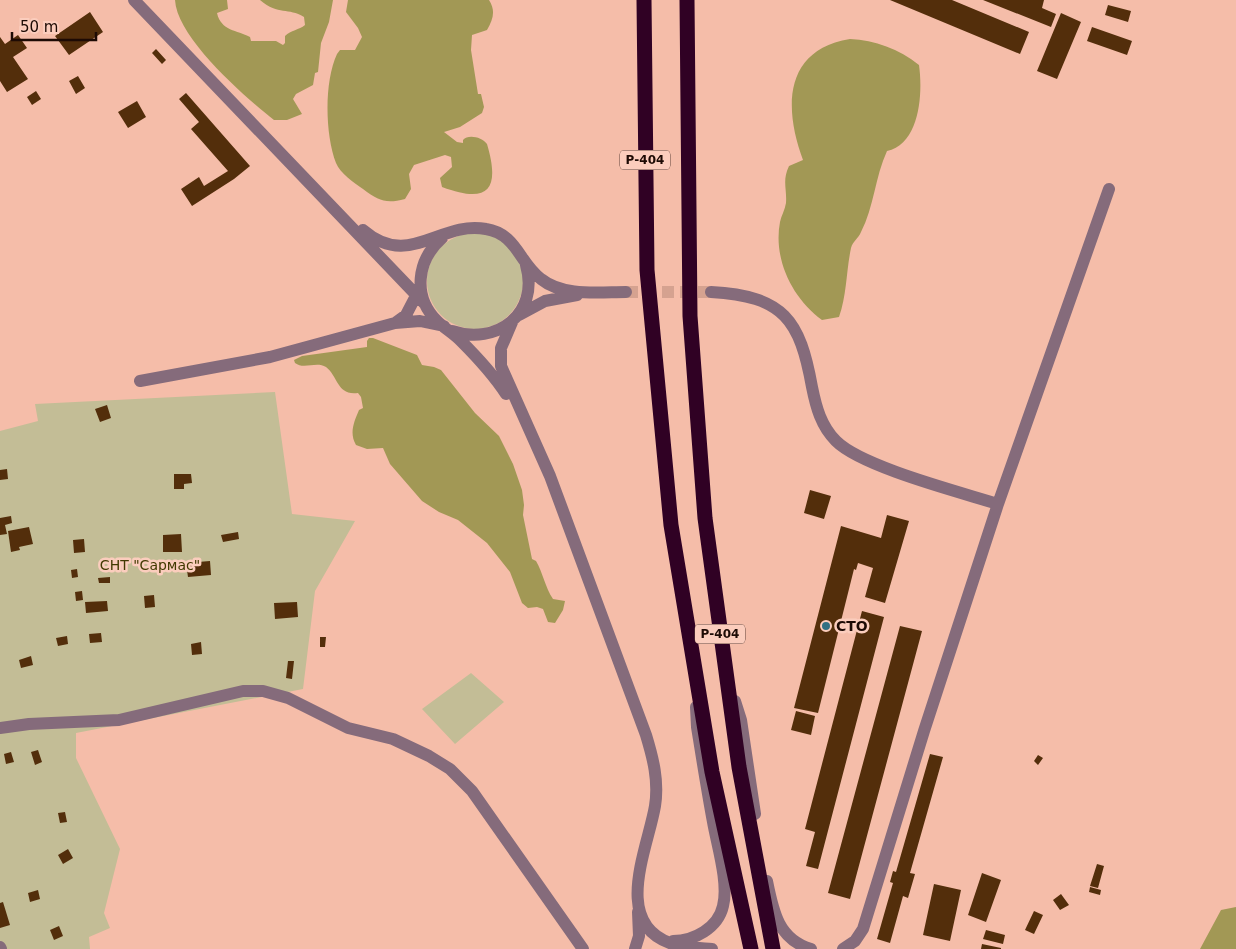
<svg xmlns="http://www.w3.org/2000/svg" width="1236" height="949" font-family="'DejaVu Sans',sans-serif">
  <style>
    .green { fill: #c3bd96 }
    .forest { fill: #a29855 }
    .building { fill: #532e0b }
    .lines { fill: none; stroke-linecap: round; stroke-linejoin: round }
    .minor-tunnel { stroke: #d5a290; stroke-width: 12; stroke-dasharray: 12 6; stroke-linecap: butt }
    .minor { stroke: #856b7b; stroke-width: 12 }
    .highway { stroke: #300124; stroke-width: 15 }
    .poi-dot { fill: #2f7083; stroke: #fbcdbd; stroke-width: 2 }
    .labels { text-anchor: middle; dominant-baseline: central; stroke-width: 5; stroke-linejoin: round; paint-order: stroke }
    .shield { fill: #fbcdbd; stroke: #60443c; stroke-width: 1 }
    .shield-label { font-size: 12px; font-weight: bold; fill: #1d0a04 }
    .park-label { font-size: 14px; fill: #423a02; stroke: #fbcdbd }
    .poi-label { font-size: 14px; font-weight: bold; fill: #1d0a04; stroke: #fbcdbd; text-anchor: start }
  </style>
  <rect width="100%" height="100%" fill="#f5bda9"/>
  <!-- green -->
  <path class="green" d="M427 281a48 48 0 1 1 96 0a48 48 0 1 1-96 0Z
    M275,392L292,514L355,521L315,591L303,689L76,733V758L120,849L104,913L110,928L89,937L90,949H0V431L38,421L35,404Z
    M471,673L504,702L455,744L422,709Z"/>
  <!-- forest -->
  <path class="forest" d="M175,0H227L228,9L217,13C221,31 237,30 250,37L251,41H276L283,45L285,43V36C291,30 299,30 305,25L304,17C288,7 279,16 260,0H333L329,22L321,43L318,72L315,73L313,85L296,94L293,99L302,114L287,120H274C245,97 177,38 175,0Z
    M348,0H489C496,11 493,19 487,30L472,35L471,50L478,94H481L484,107L482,113L460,127L444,132L457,142L463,143V140C468,134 482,137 487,144C500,188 490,205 442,187L440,178L452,167L451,157L445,155L414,165L409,174L411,189L405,199C386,204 379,201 363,189C354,183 340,173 336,163C325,134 324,82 337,54L340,50H355L362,37L358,28L346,12Z
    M850,39C875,40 899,49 919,65C923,93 920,144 887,151C875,177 874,207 861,232C858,239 853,241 851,248C846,272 847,294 839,317L822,320C792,298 773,259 780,222C781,216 785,210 786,203C787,188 782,181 789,166L803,160C784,109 783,50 850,39Z
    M369,338H373L417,355L422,365L434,367L441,370L475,413L499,436L513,464L522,490L524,505L523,515L532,559L536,561C543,573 545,587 553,599L565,601L563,610L555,623L548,622L543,609L537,607L528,608L522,603L510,572L487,543L458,520L439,512L422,501L390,464L383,448L367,449L356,445C349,433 354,422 359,410L363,408L361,397L358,393C337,396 338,376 326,367C316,361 304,370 295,363L294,360L302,356L367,347V341Z
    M1236,907V949H1200L1221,910Z"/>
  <!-- building -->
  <path class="building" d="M890,0H952L1029,32L1020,54Z
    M983,0H1044L1042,8L1056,14L1051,27Z
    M1108,5L1131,11L1128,22L1105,15Z
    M90,12L103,32L69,55L55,36Z
    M1061,13L1081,22L1057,79L1037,71Z
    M1092,27L1132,41L1127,55L1087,41Z
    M18,35L27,48L13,57L28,79L7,92L0,81V37L5,44Z
    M156,49L166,60L162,64L152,53Z
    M78,76L85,88L76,94L69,81Z
    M36,91L41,99L32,105L27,97Z
    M186,93L250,166L234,179L192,206L181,189L199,177L204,186L228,171L191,129L199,122L179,99Z
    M137,101L146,117L128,128L118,112Z
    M107,405L111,418L100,422L95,409Z
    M7,469L8,479L0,480V470Z
    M174,474H191L192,483L184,484V489H174Z
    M810,490L831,496L824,519L804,513Z
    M887,515L909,521L885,603L865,597L873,568L858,563L856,570L854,569L818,713L794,708L841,526L881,538Z
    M11,516L12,523L5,525L7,534L0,535V518Z
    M29,527L33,544L19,547L20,550L11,552L8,531Z
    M238,532L239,539L223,542L221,535Z
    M181,534L182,552H163V535Z
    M84,539L85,552L74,553L73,540Z
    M210,561L211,575L188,577L186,563Z
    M77,569L78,577L72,578L71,570Z
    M110,577V583H99L98,578Z
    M82,591L83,600L76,601L75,592Z
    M154,595L155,607L145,608L144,596Z
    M107,601L108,611L86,613L85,602Z
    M297,602L298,617L275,619L274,603Z
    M862,611L884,617L818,869L806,866L815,832L805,829Z
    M900,626L922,631L850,899L828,893Z
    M101,633L102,642L90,643L89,634Z
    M67,636L68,644L58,646L56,638Z
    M320,637H326L325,647H320Z
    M201,642L202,654L192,655L191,644Z
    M31,656L33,665L21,668L19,660Z
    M288,661H294L292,679L286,678Z
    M796,711L815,716L811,735L791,730Z
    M38,750L42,762L35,765L31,752Z
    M11,752L14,762L6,764L4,754Z
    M930,754L943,757L910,873L915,874L908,898L903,896L890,943L877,939L893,883L890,882L893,871L896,872Z
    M1038,755L1043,758L1038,765L1034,761Z
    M65,812L67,822L60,823L58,813Z
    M68,849L73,858L63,864L58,855Z
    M1097,864L1104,866L1098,888L1090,886Z
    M982,873L1001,880L986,922L968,915Z
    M934,884L961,890L950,941L923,935Z
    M1090,887L1101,890L1100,895L1089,892Z
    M38,890L40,899L30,902L28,893Z
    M1061,894L1069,905L1060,910L1053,900Z
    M3,902L10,925L0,928V903Z
    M1034,911L1043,915L1034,934L1025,930Z
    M59,926L63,936L54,940L50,930Z
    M986,930L1005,935L1003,944L983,939Z
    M982,944L1001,948V949H981Z"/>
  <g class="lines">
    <!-- minor-tunnel -->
    <path class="minor-tunnel" d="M626,292H711"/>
    <!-- minor -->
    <path class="minor" d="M134,0L425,304
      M363,230C409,270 440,220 486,229C517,234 519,263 541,279C563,297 600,292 626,292
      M442,238C417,260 412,296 437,321C444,328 453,333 461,341C477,357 493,374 506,394
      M711,292C784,296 800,320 812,387C816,407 821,426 836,441C862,467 960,492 998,504
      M519,315L545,301L577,295
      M513,320L501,348V366L550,476L646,735C653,758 659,781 655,806C648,848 612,922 670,943C683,948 698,948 712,949
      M395,323L406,315L419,290
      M452,331C496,346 540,314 526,265
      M140,381L270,357L395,323L420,321L444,326
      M735,701L741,720L755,814
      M0,728L29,724L119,720L243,691H263L288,698L348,728L393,739L429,756L450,769L472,791L583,949
      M767,881C773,911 778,939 811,949
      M673,941C694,941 718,928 723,906C729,883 717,845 713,822C707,790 702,758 697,727L696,707
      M0,947L1,949
      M635,949L639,936L638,912
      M843,949L855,941L863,929L924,731L998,504L1109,189"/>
    <!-- highway -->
    <path class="highway" d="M644,0L647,270L671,525L712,772L751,949
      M687,0L690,316L705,518L739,767L773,949"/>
  </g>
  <!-- markers -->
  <circle class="poi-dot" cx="826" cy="626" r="5"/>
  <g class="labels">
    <!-- shield labels -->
    <g class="shield">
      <rect x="620" y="150.5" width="50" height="19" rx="4"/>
      <rect x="695" y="624.5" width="50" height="19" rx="4"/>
    </g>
    <g class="shield-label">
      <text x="645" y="160">Р-404</text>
      <text x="720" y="634">Р-404</text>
    </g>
    <!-- park labels -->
    <g class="park-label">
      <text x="150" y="565">СНТ "Сармас"</text>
    </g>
    <!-- poi labels -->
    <g class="poi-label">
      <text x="836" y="626">СТО</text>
    </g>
  </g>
  <!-- scale -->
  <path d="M12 32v8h84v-8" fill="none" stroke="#1d0a04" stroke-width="2.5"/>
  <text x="20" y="32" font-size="15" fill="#1d0a04" stroke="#fbcdbd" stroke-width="4" paint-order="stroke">50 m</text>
</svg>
